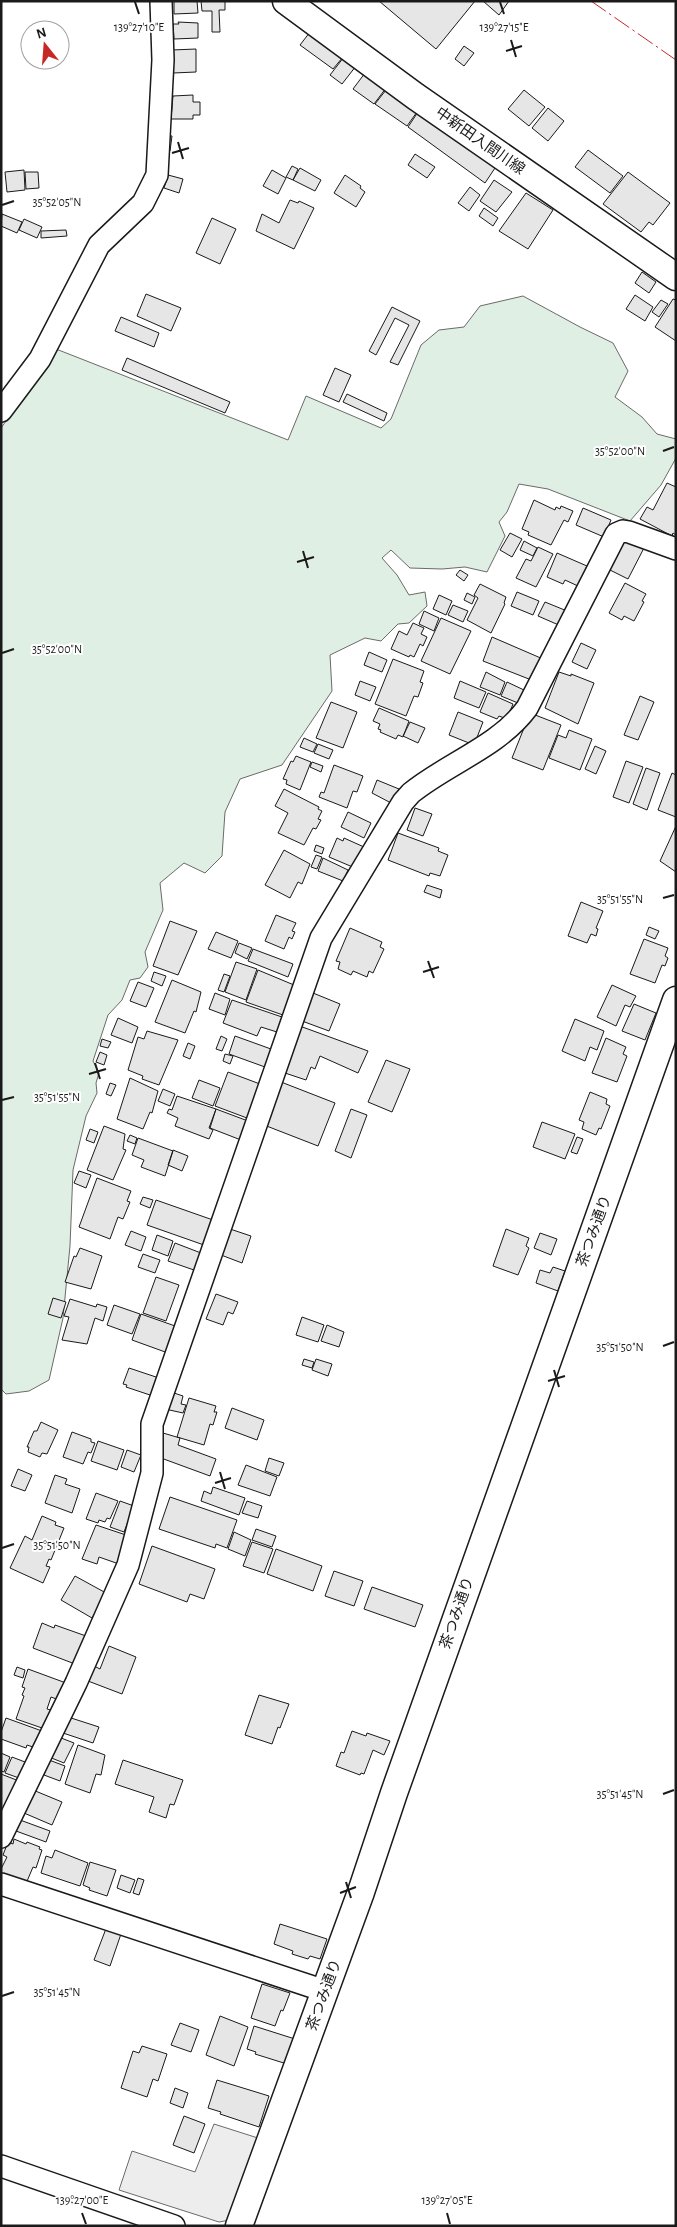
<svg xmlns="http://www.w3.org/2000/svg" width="677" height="2227" font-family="'Alegreya Sans','Noto Sans JP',sans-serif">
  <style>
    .green { fill: #e0efe3; stroke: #6a6a6a }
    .parking { fill: #ededed; stroke: #6a6a6a }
    .building { fill: #e6e6e6; stroke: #1a1a1a }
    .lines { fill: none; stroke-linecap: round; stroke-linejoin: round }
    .minor-casing { stroke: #1a1a1a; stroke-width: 24 }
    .major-casing { stroke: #1a1a1a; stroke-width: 29 }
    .minor { stroke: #fff; stroke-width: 21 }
    .major { stroke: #fff; stroke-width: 26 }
    .power { stroke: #c62828; stroke-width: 1; stroke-dasharray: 18 4 2.5 4; stroke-linecap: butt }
    .ticks { fill: none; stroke: #1a1a1a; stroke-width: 2 }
    .labels { text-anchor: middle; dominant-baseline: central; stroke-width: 4; stroke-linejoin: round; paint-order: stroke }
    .street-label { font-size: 15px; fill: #1a1a1a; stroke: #fff }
    .ticks-label { font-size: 12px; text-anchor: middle; fill: #1a1a1a; stroke: #fff; stroke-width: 4; stroke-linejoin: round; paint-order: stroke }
  </style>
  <rect width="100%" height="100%" fill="#fff"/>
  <!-- green -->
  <path class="green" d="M523,296L580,327L613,343L628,371L615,397L642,417L657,434L676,439V458L661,485L630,521L548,489L519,484L507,512L499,522L505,536L487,572L465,567L442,569L410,568L391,550L382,558L397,575L409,595L425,592L427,606L409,623L398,624L381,641L365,638L330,655L332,691L282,765L240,779L225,812L222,856L205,873L184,863L160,883L163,910L145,952L148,967L140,978L130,980L122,1000L108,1015L93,1061L99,1073L96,1083L97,1093L86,1116L73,1170L70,1246L63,1318L49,1380L29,1391L6,1394L1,1389V428L38,377L56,349L288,440L306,396L381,428L391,419L421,345L439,330L464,327L480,306Z"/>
  <!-- parking -->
  <path class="parking" d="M214,2124L261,2139L230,2220L219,2222L119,2190L132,2151L195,2172Z"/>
  <!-- building -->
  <path class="building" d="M174,1H197L198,13L174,14Z
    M201,1H225V10H219L220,32H212V11H202Z
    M379,1H475L436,49Z
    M483,1H509L499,15Z
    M178,22L198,23V38L174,39L173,24H179Z
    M310,32L343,57L333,69L300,45Z
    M464,46L474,53L464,66L455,59Z
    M196,49V72L173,73L172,50Z
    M344,57L356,66L342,84L330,75Z
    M365,73L386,88L374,104L353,89Z
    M386,90L417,112L407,126L375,104Z
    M524,90L545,107L529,126L508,109Z
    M193,95V102H200V115H193V119H171L173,96Z
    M548,108L564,121L548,141L532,128Z
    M418,112L495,168L485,183L408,127Z
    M165,135L172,136L170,151L164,150Z
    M588,150L623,176L610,193L575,167Z
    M415,154L435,167L427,178L408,165Z
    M292,166L298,169L293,180L286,177Z
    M300,168L321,180L315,191L293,180Z
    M24,170L25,190L7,192L5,172Z
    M272,170L286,178L278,194L263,186Z
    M25,172H38L39,188L26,189Z
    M628,172L670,203L653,225L649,222L641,232L603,204Z
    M168,175L183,179L179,193L164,188Z
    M345,175L361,186L360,188L365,192L356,207L334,193Z
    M494,180L512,192L496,212L480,201Z
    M470,187L480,195L469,211L458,203Z
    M526,193L553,210L528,249L499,231Z
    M290,200L298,203L299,201L314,208L294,249L256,231L262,214L279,223Z
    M484,208L498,218L493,226L479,216Z
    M2,214L22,222L17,233L1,226Z
    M212,218L236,229L220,264L196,253Z
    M24,219L42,227L37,238L19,230Z
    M66,230L67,236L41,238V231Z
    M642,272L656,282L649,293L635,283Z
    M146,294L181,308L171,331L137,316Z
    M635,295L653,307L645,321L626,309Z
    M673,299L676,300V341L655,327Z
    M661,300L668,304L659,317L652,312Z
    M392,307L420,321L398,365L390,362L409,325L395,318L376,355L369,351Z
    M121,317L159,333L154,347L115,331Z
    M127,358L230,402L225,413L122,370Z
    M335,368L351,375L339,402L323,395Z
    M347,394L387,413L384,421L343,402Z
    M667,483L676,487V535L673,533L672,536L640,519L647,507L653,510Z
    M534,500L555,510L556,507L560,509L561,506L573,511L568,522L564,520L551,545L528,535L529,532L522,529Z
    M583,508L611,520L604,537L576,525Z
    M510,533L522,539L512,557L500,550Z
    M621,540L645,546L628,579L606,568Z
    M524,541L537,548L533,556L520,550Z
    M538,547L553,554L536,587L516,578L526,559L531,561Z
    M557,553L587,566L578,586L565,580L563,584L547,577Z
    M460,570L468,575L464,581L456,575Z
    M625,583L646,594L642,601L644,602L634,621L624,616L622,620L609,613Z
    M480,584L506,597L504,603L505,604L491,633L467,620L478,598L474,595Z
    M517,592L539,601L533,615L511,606Z
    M467,593L475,597L472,604L464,600Z
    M439,595L452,601L446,615L433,609Z
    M545,602L567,611L561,626L538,616Z
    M453,605L468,611L463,622L448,615Z
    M424,611L439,618L434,631L419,624Z
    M441,618L471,631L450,674L421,661Z
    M413,623L424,628L421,634L427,637L423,646L420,644L414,657L410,655L409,657L391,649L399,631L407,635Z
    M492,637L543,659L534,681L483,661Z
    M581,643L596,650L587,669L572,662Z
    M369,652L387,660L382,672L364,665Z
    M393,659L424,671L420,682L423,683L418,697L414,696L406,716L375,704Z
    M486,672L505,682L500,695L480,687Z
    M559,672L571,676V674L594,683L578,724L545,708Z
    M360,681L376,687L370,701L355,695Z
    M460,681L486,692L479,708L454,698Z
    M507,682L524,690L518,703L501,696Z
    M488,693L513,704L507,719L499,716L497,719L480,712Z
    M640,696L654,702L638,740L624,735Z
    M331,702L357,712L343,748L316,738Z
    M379,708L409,721L403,737L398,735L396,739L380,732L381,730L378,729L380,724L373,721Z
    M458,712L483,722L474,745L449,735Z
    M530,713L561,725L543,770L512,758Z
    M410,722L425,728L418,743L403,736Z
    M569,730L592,739L580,770L549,758L558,735L566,738Z
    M304,738L317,744L313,752L300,747Z
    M318,744L333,750L329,759L314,753Z
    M595,746L606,751L596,774L585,769Z
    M296,756L311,762L300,790L286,784L287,780L283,779L291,761L293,762Z
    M626,761L643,767L629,803L613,797Z
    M312,762L323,766L321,772L310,767Z
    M334,765L363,776L357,792L353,791L347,808L319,797L321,792L324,793Z
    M646,768L660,773L647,810L633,804Z
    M672,773L676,775V817L658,810Z
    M377,780L399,789L393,804L372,793Z
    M284,789L319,807L318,809L322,811L318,819L321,820L316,829L313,828L304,845L278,833L288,813L275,806Z
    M415,808L432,814L423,836L407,830Z
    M348,812L371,823L364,838L341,827Z
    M676,826V872L660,861Z
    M398,833L439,848L438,851L448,855L440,876L430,873L429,876L388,860Z
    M337,838L343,841L344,838L364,847L355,868L329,857Z
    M316,845L324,848L322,854L314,851Z
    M284,850L310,864L302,884L298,882L290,898L265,885Z
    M316,855L322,857L317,869L311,867Z
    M323,858L348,870L343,881L318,871Z
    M427,885L442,890L440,898L424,892Z
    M581,902L603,911L596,928L598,929L596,936L591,934L587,943L568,936Z
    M276,915L296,923L292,931L295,932L292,939L289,937L284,949L265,941Z
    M170,921L197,931L178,975L153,966Z
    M649,927L659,931L655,939L646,935Z
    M350,928L382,942L380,947L384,949L373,973L369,971L367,977L353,971L351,975L338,969L340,962L336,961Z
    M216,932L238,941L231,958L208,949Z
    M644,939L668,948L665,956L668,958L665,966L662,965L655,983L630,974Z
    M239,943L252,948L247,959L235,953Z
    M253,949L293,964L288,977L248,961Z
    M236,962L257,969L246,1000L225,992Z
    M258,970L294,985L283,1015L246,1002Z
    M154,972L166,976L162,986L151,981Z
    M224,974L230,976L224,992L218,990Z
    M172,980L201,992L196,1012L194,1011L185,1033L155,1022Z
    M138,982L154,988L146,1007L130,1001Z
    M612,985L636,996L630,1007L625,1005L616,1026L597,1017Z
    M215,993L230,999L225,1015L209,1009Z
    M313,993L340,1004L329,1031L302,1021Z
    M232,1000L282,1017L277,1032L261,1027L257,1036L223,1023Z
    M634,1004L656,1013L645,1040L622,1031Z
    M118,1018L138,1027L132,1043L111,1035Z
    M575,1019L604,1031L597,1050L590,1047L585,1061L562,1051Z
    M297,1025L368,1051L358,1073L320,1056L315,1069L311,1067L306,1080L285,1073Z
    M147,1031L178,1040L159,1085L142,1079L143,1076L128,1070L138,1037L144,1039Z
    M221,1036L227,1039L222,1051L216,1049Z
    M235,1036L271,1049L265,1067L229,1054Z
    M606,1038L626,1047L623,1054L627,1056L617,1082L592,1073Z
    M102,1039L111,1042L108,1048L100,1046Z
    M188,1043L195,1046L190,1059L183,1056Z
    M100,1052L107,1055L104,1065L96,1062Z
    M225,1054L233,1056L230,1064L223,1061Z
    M386,1060L410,1069L392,1112L368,1102Z
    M228,1072L260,1084L247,1118L215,1106Z
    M130,1078L158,1091L152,1113L150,1112L143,1129L117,1119Z
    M199,1080L220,1088L213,1106L192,1098Z
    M281,1082L335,1103L318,1146L264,1125Z
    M110,1083L116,1085L111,1096L106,1094Z
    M163,1089L175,1094L170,1106L158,1101Z
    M590,1092L607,1099L606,1104L610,1106L601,1129L599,1128L596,1135L582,1129L584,1122L579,1120Z
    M177,1096L216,1109L209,1128L213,1130L209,1139L175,1126L178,1118L167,1113L169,1109L172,1110Z
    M216,1109L248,1121L241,1140L210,1128Z
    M351,1109L367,1115L351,1158L335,1151Z
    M542,1122L575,1134L565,1159L533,1147Z
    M104,1126L125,1134L123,1149L126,1150L113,1180L87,1170Z
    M90,1129L98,1132L94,1143L86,1140Z
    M130,1135L137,1138L135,1144L127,1141Z
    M577,1137L583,1139L577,1154L571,1152Z
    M138,1138L173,1151L165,1176L141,1167L144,1160L132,1155Z
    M173,1150L188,1156L182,1171L168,1165Z
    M79,1171L91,1175L86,1188L74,1183Z
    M97,1178L131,1191L127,1201L130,1202L123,1219L118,1217L110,1239L79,1227Z
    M143,1197L153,1200L150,1208L140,1204Z
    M156,1200L213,1220L204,1245L147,1225Z
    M230,1229L251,1236L242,1263L221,1255Z
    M506,1229L529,1238L526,1246L529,1248L518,1275L493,1266Z
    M131,1231L146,1237L141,1251L125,1245Z
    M540,1233L557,1239L551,1255L534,1248Z
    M157,1235L173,1241L168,1256L152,1250Z
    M175,1243L201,1253L194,1270L168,1261Z
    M80,1248L102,1256L91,1289L65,1282L74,1256L76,1257Z
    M143,1254L160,1260L155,1273L138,1267Z
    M553,1267L565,1271L558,1291L536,1283L540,1270L550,1273Z
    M156,1277L179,1285L166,1321L143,1313Z
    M216,1294L238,1302L233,1314L228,1312L223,1325L206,1319Z
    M53,1298L66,1302L61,1318L48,1314Z
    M70,1299L96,1307L97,1304L107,1307L103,1321L95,1318L87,1344L62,1340L69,1317L64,1316Z
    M114,1305L140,1314L132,1334L107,1325Z
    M141,1314L178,1327L168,1353L132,1340Z
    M302,1317L324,1325L318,1342L296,1335Z
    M327,1325L344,1332L339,1347L321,1341Z
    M304,1359L314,1362L312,1368L302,1365Z
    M316,1359L332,1364L328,1376L312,1370Z
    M129,1368L159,1378L153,1396L126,1387L127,1385L123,1384Z
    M171,1392L183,1396L181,1404L186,1405L183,1413L165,1409Z
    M189,1398L216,1406L214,1412H217L213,1425L210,1424L204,1445L177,1437Z
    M232,1408L264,1420L257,1440L225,1428Z
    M41,1422L58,1430L47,1454L42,1453L40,1457L28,1452L29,1447H27L34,1431H37Z
    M72,1432L91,1439V1442L95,1443L91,1453L88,1452L83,1464L63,1457Z
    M163,1433L180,1438L178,1445L216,1459L210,1476L161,1458L159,1444Z
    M98,1441L124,1450L117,1470L91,1461Z
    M127,1450L141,1455L134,1472L121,1467Z
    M269,1458L284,1463L279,1476L265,1471Z
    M246,1465L277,1477L270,1496L238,1485Z
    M18,1469L32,1475L25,1491L11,1486Z
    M55,1475L67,1479L65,1484L80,1489L72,1513L45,1503Z
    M213,1487L245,1498L239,1515L201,1501L204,1491L211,1494Z
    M96,1493L118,1501L110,1519L107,1518L105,1522L99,1520L98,1523L86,1519Z
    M170,1497L237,1520L227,1548L216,1544L215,1548L159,1529Z
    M120,1501L134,1506L124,1532L110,1527Z
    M247,1501L262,1506L258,1518L242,1513Z
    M42,1516L56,1522L55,1525L64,1528L51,1560L49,1559L46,1566L50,1567L43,1583L10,1568L25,1536L32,1540Z
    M96,1525L129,1536L119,1564L99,1557L97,1564L82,1559Z
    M256,1529L276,1536L272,1547L252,1540Z
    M234,1532L251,1540L245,1556L228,1549Z
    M252,1542L273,1549L264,1573L243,1566Z
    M152,1546L215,1569L204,1599L190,1594L187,1602L139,1584Z
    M276,1549L322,1566L313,1591L267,1574Z
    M334,1571L363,1581L354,1606L325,1596Z
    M75,1576L106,1593L92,1618L61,1600Z
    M372,1587L423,1605L415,1627L364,1609Z
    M42,1623L54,1628L55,1625L86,1636L75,1664L33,1648Z
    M109,1646L136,1657L122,1694L88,1681L94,1666L100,1669Z
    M17,1667L25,1670L23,1678L14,1675Z
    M28,1669L66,1683L59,1700L51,1697L47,1709L54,1711L45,1729L16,1719L24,1696L22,1695L25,1688L22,1687Z
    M259,1695L289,1704L280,1728L278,1727L272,1744L245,1735Z
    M68,1717L99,1727L93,1743L63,1733Z
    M6,1718L42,1731L36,1748L27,1745L26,1748L1,1739V1732Z
    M352,1731L366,1736L367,1733L390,1741L384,1755L373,1750L364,1774L361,1773L360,1775L336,1766L341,1752L344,1753Z
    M56,1736L74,1743L64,1763L49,1757Z
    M78,1745L105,1755L101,1775L96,1774L90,1793L65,1784Z
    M1,1753L10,1757L4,1772L1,1771Z
    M12,1757L25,1762L19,1778L5,1773Z
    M49,1760L65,1766L60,1781L44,1775Z
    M123,1760L183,1780L174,1805L170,1804L166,1818L149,1812L154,1797L115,1784Z
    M1,1774L19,1781L4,1810L1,1809Z
    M33,1790L62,1802L52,1825L24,1813Z
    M20,1820L50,1831L46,1842L16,1831Z
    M14,1839L26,1844L27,1842L40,1847L39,1849L42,1850L36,1868L33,1867L25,1886L1,1876V1869L7,1857L3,1855L8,1842L13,1844Z
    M55,1850L88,1863L80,1886L41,1873L46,1856L52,1858Z
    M90,1862L116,1870L107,1896L89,1890L90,1888L83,1885Z
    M121,1875L135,1880L130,1893L117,1888Z
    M138,1878L144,1880L139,1895L133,1893Z
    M280,1924L327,1939L320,1959L310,1956L308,1959L292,1954L293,1951L274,1944Z
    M107,1926L122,1931L110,1966L94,1960Z
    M262,1984L290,1993L283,2011L281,2010L275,2026L251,2018Z
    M220,2016L248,2027L234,2066L206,2055Z
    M180,2023L199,2030L191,2052L171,2045Z
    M254,2026L295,2039L287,2064L255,2054L256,2052L247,2049Z
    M142,2046L167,2054L158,2081L153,2079L147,2097L121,2088L133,2051L139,2053Z
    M217,2080L269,2096L259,2127L220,2114L221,2112L208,2108Z
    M175,2088L188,2093L183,2108L170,2103Z
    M184,2116L205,2124L194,2153L173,2145Z"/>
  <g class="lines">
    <!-- minor casing -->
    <g class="minor-casing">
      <path id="minor" d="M1,411L40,359L99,245L143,203L157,175L163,60L161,1
        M1,1837L76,1683L128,1565L152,1473V1424L321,938L403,802L411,793C448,763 498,747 527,708L616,534L623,531L629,532L676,549
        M1,1884L325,1991
        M1,2166L174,2226"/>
    </g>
    <!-- major casing -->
    <g class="major-casing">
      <path id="major" d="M286,1L415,96L676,277
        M239,2226L361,1892L394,1793L676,1000"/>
    </g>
    <!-- minor -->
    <use href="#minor" class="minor"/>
    <!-- major -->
    <use href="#major" class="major"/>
    <!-- power -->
    <path class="power" d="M591,1L676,60"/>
  </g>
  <!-- ticks -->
  <path class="ticks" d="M135,2L139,14M500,2L504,14M511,40L516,57M506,51L522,46M178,142L183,159M172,153L189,148M2,205L14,201M663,451L674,447M303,551L308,568M297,562L314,557M2,653L14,649M663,898L674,895M428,961L434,978M423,972L439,967M95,1063L100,1079M89,1074L106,1069M2,1100L14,1097M663,1346L674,1342M554,1370L559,1387M548,1381L565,1376M220,1472L225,1489M215,1483L231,1478M2,1548L14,1544M663,1794L674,1790M346,1882L351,1898M340,1893L356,1887M2,1996L14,1992M82,2213L86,2224M447,2213L450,2224"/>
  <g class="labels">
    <!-- street labels -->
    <g class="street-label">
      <text transform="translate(480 141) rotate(35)">中新田入間川線</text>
      <text transform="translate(594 1231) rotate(-70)">茶つみ通り</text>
      <text transform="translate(457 1613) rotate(-71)">茶つみ通り</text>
      <text transform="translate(324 1995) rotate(-70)">茶つみ通り</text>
    </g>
  </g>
  <g class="ticks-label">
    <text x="139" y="31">139°27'10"E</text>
    <text x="504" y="31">139°27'15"E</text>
    <text x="57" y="206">35°52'05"N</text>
    <text x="620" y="455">35°52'00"N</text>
    <text x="57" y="653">35°52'00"N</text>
    <text x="620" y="903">35°51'55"N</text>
    <text x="57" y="1101">35°51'55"N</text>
    <text x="620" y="1351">35°51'50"N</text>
    <text x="57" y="1549">35°51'50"N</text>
    <text x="620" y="1798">35°51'45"N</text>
    <text x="57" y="1996">35°51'45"N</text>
    <text x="82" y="2204">139°27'00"E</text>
    <text x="447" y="2204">139°27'05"E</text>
  </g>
  <!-- border -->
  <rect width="677" height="2227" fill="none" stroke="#1a1a1a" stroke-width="5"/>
  <!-- north arrow -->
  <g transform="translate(45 45) rotate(343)"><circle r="24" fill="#ffffff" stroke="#a3a3a3"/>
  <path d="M0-4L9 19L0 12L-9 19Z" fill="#c62828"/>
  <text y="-8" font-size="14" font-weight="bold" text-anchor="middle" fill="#1a1a1a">N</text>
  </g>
</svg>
